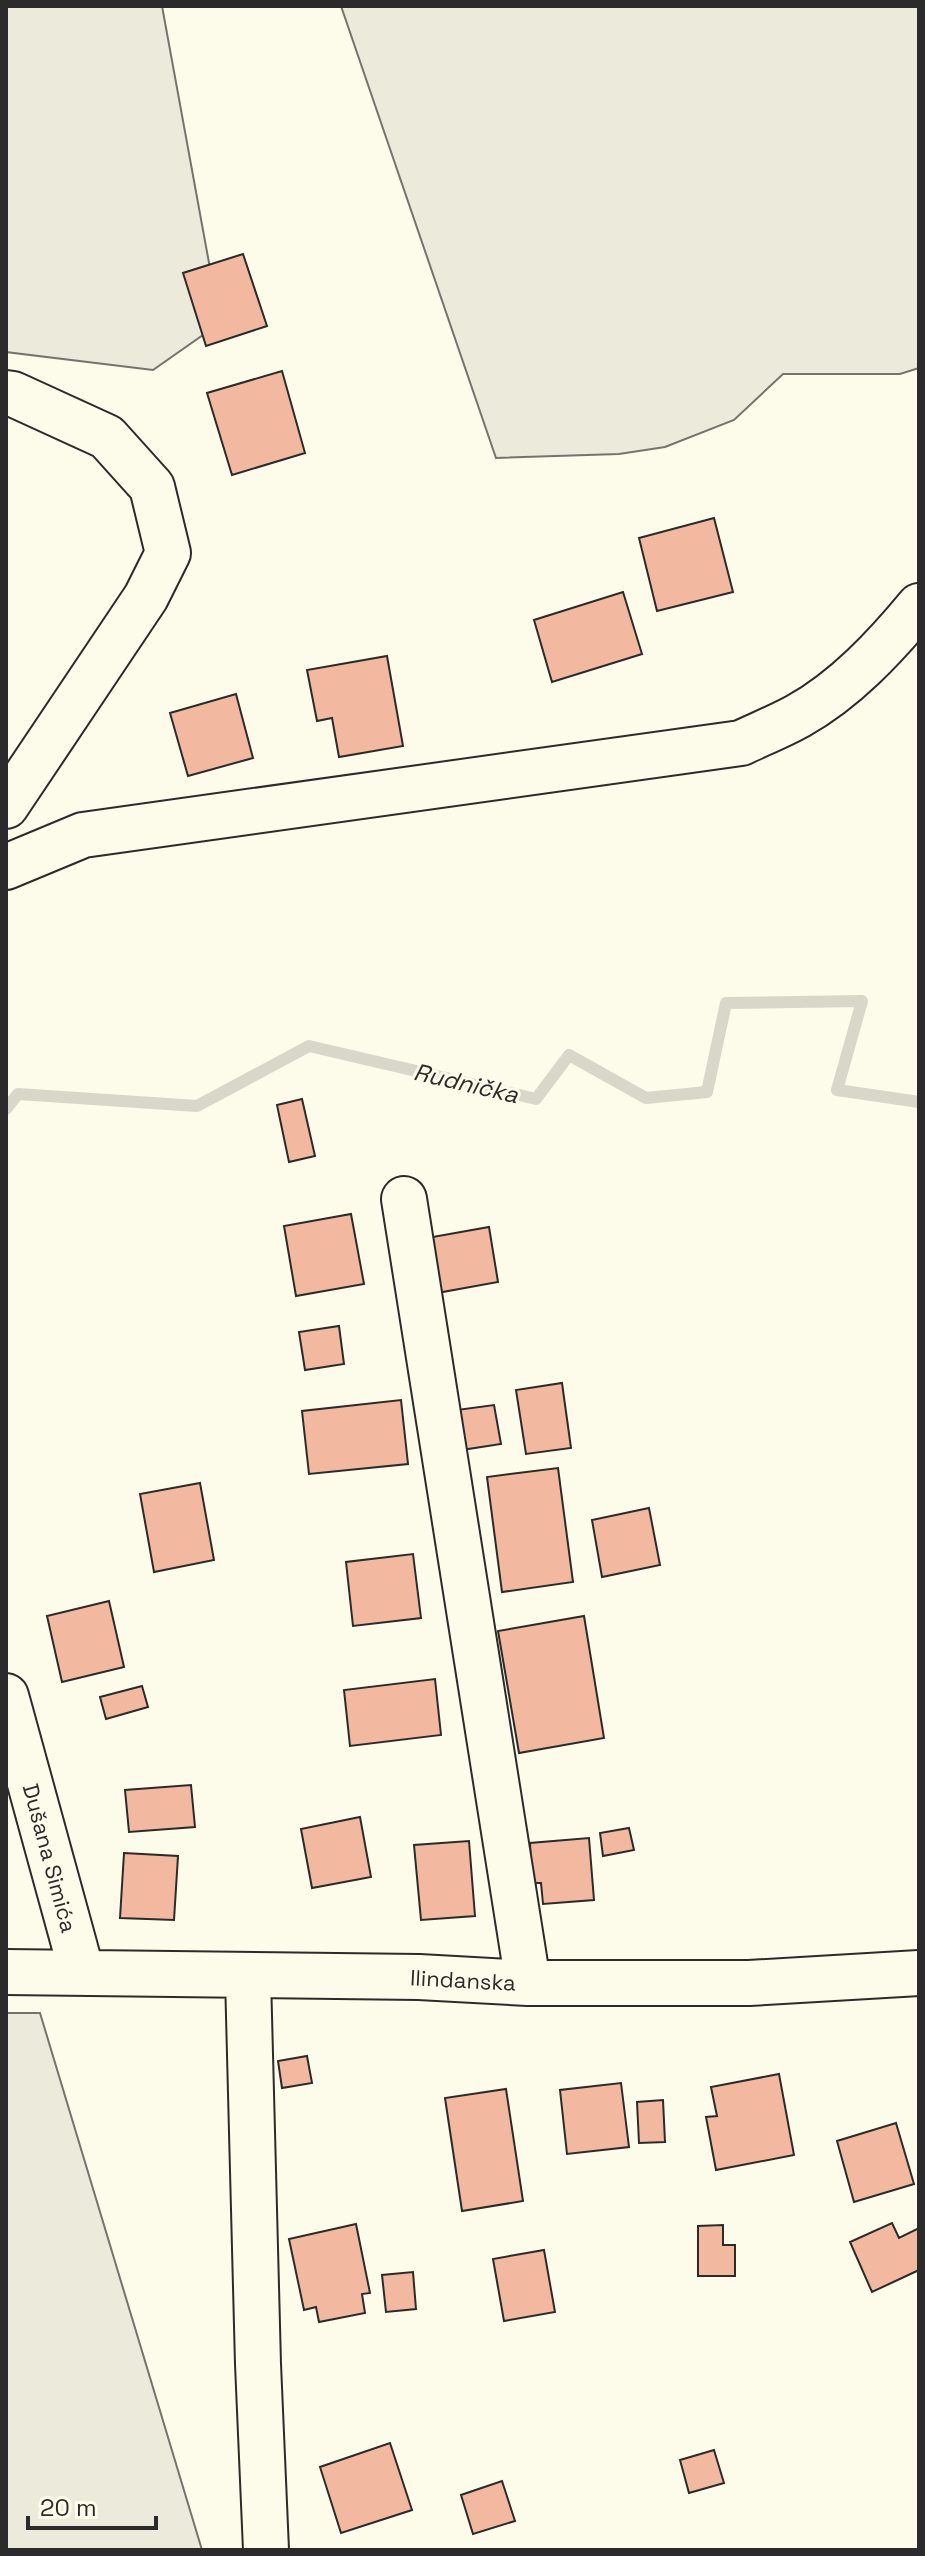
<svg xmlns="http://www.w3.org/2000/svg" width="925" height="2556" font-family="'Space Grotesk',sans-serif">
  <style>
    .green { fill: #ecebdb; stroke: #74746e; stroke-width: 2 }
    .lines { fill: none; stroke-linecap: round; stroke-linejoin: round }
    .stream { stroke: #d8d7c9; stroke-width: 12 }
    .building { fill: #f2b8a0; stroke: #2b2b2b; stroke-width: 2 }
    .minor-casing { stroke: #2b2b2b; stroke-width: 48 }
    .minor { stroke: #fdfbea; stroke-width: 44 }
    .labels { text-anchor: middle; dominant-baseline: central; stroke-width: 6; stroke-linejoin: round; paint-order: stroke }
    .street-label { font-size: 22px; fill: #2b2b2b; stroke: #fdfbea }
    .water-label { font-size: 24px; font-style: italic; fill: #2b2b2b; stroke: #fdfbea }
  </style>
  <rect width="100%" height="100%" fill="#fdfbea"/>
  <!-- green -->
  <path class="green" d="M6,6H162L220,323L153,370L6,352Z
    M341,6H919V368L900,374H783L734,420L665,447L619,454L496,458Z
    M6,2013H40L202,2550H6Z"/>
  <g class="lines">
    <!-- stream -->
    <path class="stream" d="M6,1109L18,1094L197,1106L309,1046L536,1099L569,1055L646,1098L707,1092L726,1003L862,1001L837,1090L919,1102"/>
  </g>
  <!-- building -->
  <path class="building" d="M243,254L267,326L206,346L183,273Z
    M282,371L305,453L232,475L207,393Z
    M714,518L733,592L657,611L639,538Z
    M623,592L642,654L552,682L534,620Z
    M387,656L403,746L339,757L332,718L317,721L307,670Z
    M236,694L253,758L188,776L170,713Z
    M302,1099L315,1156L289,1162L277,1105Z
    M351,1214L364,1284L296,1296L284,1226Z
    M489,1227L498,1282L437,1293L427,1238Z
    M339,1326L344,1364L305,1370L299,1332Z
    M562,1383L571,1448L526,1454L516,1390Z
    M401,1400L408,1464L309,1474L302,1411Z
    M494,1405L501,1444L455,1451L449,1411Z
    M558,1468L573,1582L502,1592L487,1477Z
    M200,1483L214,1560L154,1572L140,1494Z
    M649,1508L660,1565L602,1577L592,1520Z
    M413,1554L421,1618L353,1626L346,1562Z
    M109,1601L124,1667L62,1682L47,1616Z
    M584,1616L604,1738L519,1753L498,1631Z
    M435,1679L441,1735L350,1746L344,1690Z
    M142,1686L148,1707L106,1719L100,1697Z
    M191,1785L195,1827L129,1832L125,1790Z
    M360,1817L371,1877L312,1888L301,1829Z
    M629,1828L634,1850L603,1856L600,1833Z
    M589,1838L594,1900L543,1904L541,1883H532L530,1843Z
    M469,1841L475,1916L421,1920L414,1845Z
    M124,1853L178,1856L174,1920L120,1918Z
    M307,2056L312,2083L282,2088L278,2061Z
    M779,2074L794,2155L716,2170L706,2117L717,2116L711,2087Z
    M621,2083L629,2147L567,2154L560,2090Z
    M506,2089L523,2201L462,2211L445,2098Z
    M663,2100L665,2142L639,2143L637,2102Z
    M896,2123L914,2184L854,2202L837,2141Z
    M892,2223L899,2238L919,2228V2270L872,2292L850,2242Z
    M356,2224L370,2293L362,2294L365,2313L319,2322L316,2307L304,2310L289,2239Z
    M723,2225V2245H735V2276H698V2226Z
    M544,2250L555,2312L504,2321L493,2259Z
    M413,2272L416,2309L386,2312L382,2275Z
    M390,2443L412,2510L341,2533L320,2467Z
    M714,2450L724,2483L689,2493L680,2460Z
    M502,2481L515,2521L473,2534L461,2495Z"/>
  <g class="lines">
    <!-- minor casing -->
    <g class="minor-casing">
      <path id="minor" d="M6,393L13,394L107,437L152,487L168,553L146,597L6,806
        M6,867L83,835L741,743C760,734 780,726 798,716C845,690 885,647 919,606
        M404,1199L528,1983
        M6,1696L82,1973
        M6,1972L419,1977L528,1983H749L919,1973
        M248,1977L258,2364L266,2550"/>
    </g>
    <!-- minor -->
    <use href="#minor" class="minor"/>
  </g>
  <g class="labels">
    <!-- street labels -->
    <g class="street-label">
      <text transform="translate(50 1858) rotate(75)">Dušana Simića</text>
      <text transform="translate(463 1980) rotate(3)">Ilindanska</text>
    </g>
    <!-- water labels -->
    <g class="water-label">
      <text transform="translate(466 1083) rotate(13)">Rudnička</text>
    </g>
  </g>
  <!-- border -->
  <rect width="925" height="2556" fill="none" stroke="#2b2b2b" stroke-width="16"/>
  <!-- scale -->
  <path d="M28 2516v12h128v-12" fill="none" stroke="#2b2b2b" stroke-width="4"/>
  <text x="40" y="2516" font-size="24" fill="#2b2b2b" stroke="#fdfbea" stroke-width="6" paint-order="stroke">20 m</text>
</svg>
